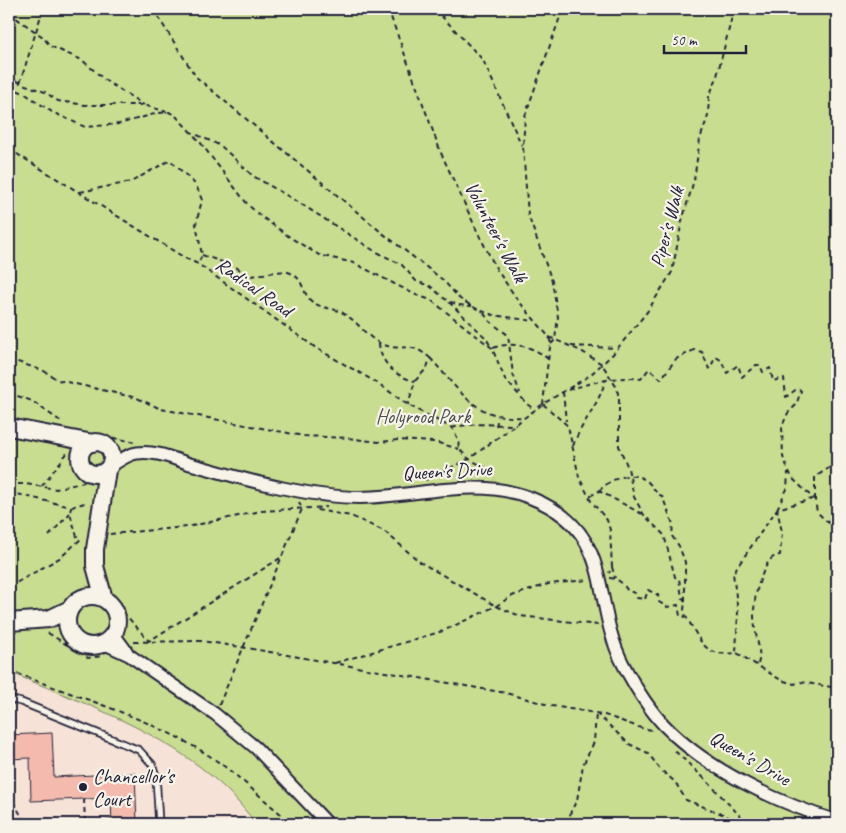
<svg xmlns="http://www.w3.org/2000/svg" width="846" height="833" font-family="Caveat,sans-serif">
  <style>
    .green { fill: #c9dd91; stroke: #768066 }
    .building { fill: #f4baad; stroke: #22223b }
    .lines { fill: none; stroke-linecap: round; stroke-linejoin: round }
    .lane-casing { stroke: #22223b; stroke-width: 9 }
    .street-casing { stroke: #22223b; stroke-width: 15 }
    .secondary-casing { stroke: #22223b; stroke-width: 20 }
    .path { stroke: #22223b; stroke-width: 2; stroke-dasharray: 5 4; stroke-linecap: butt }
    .lane { stroke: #f7f3e8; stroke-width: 5.5 }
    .street { stroke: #f7f3e8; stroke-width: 11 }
    .secondary { stroke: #f7f3e8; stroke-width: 16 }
    .poi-dot { fill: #22223b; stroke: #f7f3e8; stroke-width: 2 }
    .labels { text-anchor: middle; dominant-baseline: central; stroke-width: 4.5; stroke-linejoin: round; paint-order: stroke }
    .street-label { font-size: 20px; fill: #22223b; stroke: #f7f3e8 }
    .park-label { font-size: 20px; fill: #4c5150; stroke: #f7f3e8 }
    .poi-label { font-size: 20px; fill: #22223b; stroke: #f7f3e8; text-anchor: start }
  </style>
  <rect width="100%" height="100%" fill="#f6e2d6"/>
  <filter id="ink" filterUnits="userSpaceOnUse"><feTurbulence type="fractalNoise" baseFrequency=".02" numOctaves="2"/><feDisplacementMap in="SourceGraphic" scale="10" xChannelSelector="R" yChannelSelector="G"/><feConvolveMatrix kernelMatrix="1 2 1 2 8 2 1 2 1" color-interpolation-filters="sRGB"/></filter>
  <g filter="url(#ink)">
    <!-- green -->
    <path class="green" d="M9,9H837V824H257C246,812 236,798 224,787C164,731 83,703 9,672Z"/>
    <!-- building -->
    <path class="building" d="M52,733L54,777L135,773L137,824H112L111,798L31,801L30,758L9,759V735Z"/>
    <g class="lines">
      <!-- lane casing -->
      <g class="lane-casing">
        <path id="lane" d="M9,699L21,702L139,750L152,764L156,776L159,824
          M9,729L10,730"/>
      </g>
      <!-- street casing -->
      <g class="street-casing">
        <path id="street" d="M109,467C118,462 127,454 137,453C155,450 174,459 190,464C221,472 251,482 283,488C312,494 343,499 373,497C425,494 481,478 531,498C617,532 590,600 623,664C634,685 648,708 664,725C707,770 778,803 837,821
          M113,633L127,652
          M103,643L129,655L215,714L256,748L328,824"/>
      </g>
      <!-- secondary casing -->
      <g class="secondary-casing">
        <path id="secondary" d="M9,427L93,443
          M80 458a16 16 0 1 1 32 0a16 16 0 1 1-32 0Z
          M67 621a25 25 0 1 1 50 0a25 25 0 1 1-50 0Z
          M104,599L95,566V549L107,470
          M9,622L49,619L70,609"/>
      </g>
      <!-- path -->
      <path class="path" d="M153,9L196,77L381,232L443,280L460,299L477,309L493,315L534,321
        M388,9L441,153L478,233L497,270L517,299L549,337L551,344C549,347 544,396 543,404
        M435,9L483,60L522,146
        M9,13L43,37L50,46L82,60L106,81L144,105
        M9,75L20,83L45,92L58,101L85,105H144L167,112
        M20,83L43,9
        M9,87L24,93L52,112L85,127L119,124L158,113L169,112L175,115L200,142L248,205L262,217L291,238L319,255L354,263L416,295L431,300L492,348L505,379L527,404L535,410
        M189,131L221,146L253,176L298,202L373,250L402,265L416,281L430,286L445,299L458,305L472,306
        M9,149L185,258L198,264L316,348L379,384L408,405L452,428L458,439L459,449L469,459L484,467L495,479
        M80,192L131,182L170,160L196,185L202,200L196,224L202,255L198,264
        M202,255L234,266L250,276C262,275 277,270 288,272C305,277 301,295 314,303C323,309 335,308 343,313C359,322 366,338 384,345C404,352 409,340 430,358L427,368L415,381L408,405
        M449,302L486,338L490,345
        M484,313L488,320L508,335L513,374L520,393
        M549,337L581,351L602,364L617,388L619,400V446L628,468L634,497L644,515L664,535L675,577L679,579L682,597L685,601L684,610L686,617
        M379,343C380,363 396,377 415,381
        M551,344L555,340L558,317L552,281L528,215L523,147L525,116L560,17L565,9
        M571,346L616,348
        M493,348C511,341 534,346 548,359
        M430,358C461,391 474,420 524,417
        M9,359L44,371L58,380L137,398L161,409L304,436L348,438L378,442L398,440L435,442L459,449
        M568,390C590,383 618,375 641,379L649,369L661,379L676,359L694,350L702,352L709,369L716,357L721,360L727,373L738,365L742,377L756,365H760L763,372L770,368L773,381L784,378L786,397L798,388L801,391L796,405L788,413L782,426L783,457L792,478L815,500L817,512L837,531
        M563,392L566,421
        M9,393L32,401L63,423
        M543,404L568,426L579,477L591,501L607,520L610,530L612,567L609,573
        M496,426L498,417
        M452,428C471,422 496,425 516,425
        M104,436L134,442
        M573,446C581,423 599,405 605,381
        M425,480L469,459L543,404L589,376L613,354L647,312L672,272L682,221L694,180L700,139L708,116L709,96L716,80L734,9
        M9,484H26L56,489L92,480
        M42,486L68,452
        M599,491C611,478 633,469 648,482C654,488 655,493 662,496L673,524L672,536L679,546L685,562V601
        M9,492L71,507L70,513L78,540
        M590,496L599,491L642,514
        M815,500V477L829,468L837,456
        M71,507L88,502
        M777,509L787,489L788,472
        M317,510L351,516L384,531L420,562L496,606L520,616L598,625
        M110,534L187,527L261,511L327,507
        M49,536L70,513
        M612,567L615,578
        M609,578C619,578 623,584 628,591L635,593L637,598L645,599L648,590L658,595L659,602L667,607L678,605L680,616L686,617C702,641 702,657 736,653L738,612L733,573L777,509L812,499
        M9,587L61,557L83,537
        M118,601L123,612V627
        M123,612L149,641L282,557
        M48,633L88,658L103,656
        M134,642L201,641L247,648L506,693L552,706L602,714L641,728L652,730
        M737,653L781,680L794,684L801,682L837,688
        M335,663L443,631L496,606L512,596L548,584L587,580
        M758,664C762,653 756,639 755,627C752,607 756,588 764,570C768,562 771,556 780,555L782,532L777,509
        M9,670C75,697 147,716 208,755C238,774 265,802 293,824
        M219,705L302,509L299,502
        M596,713L629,744L648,753L660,769L675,782L686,800L725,815L739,824
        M675,751L706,780L742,818L752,824
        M9,794L26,824
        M84,799L85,824
        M71,824L75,822L112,821
        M568,824L571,811L577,800L583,765L594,742L596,713"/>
      <!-- lane -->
      <use href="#lane" class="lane"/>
      <!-- street -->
      <use href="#street" class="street"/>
      <!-- secondary -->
      <use href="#secondary" class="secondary"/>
    </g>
  </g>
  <!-- markers -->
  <circle class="poi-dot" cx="83" cy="787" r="5"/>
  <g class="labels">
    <!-- street labels -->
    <g class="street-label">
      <text transform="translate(667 227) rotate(-75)">Piper's Walk</text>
      <text transform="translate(496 232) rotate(62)">Volunteer's Walk</text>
      <text transform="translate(254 287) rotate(35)">Radical Road</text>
      <text transform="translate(447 471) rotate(-3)">Queen's Drive</text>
      <text transform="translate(750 758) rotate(30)">Queen's Drive</text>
    </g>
    <!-- park labels -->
    <g class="park-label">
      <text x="423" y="416">Holyrood Park</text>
    </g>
    <!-- poi labels -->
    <g class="poi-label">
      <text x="93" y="776">Chancellor's<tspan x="93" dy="23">Court</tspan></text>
    </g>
  </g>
  <!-- margin -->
  <rect width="846" height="833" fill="none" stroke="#f7f3e8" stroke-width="30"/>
  <rect x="15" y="15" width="816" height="803" fill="none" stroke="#22223b" stroke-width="2" filter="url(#ink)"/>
  <!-- scale -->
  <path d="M664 45v8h82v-8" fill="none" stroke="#22223b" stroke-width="2.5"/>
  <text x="671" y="45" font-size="15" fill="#22223b" stroke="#f7f3e8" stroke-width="4" paint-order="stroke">50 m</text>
</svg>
